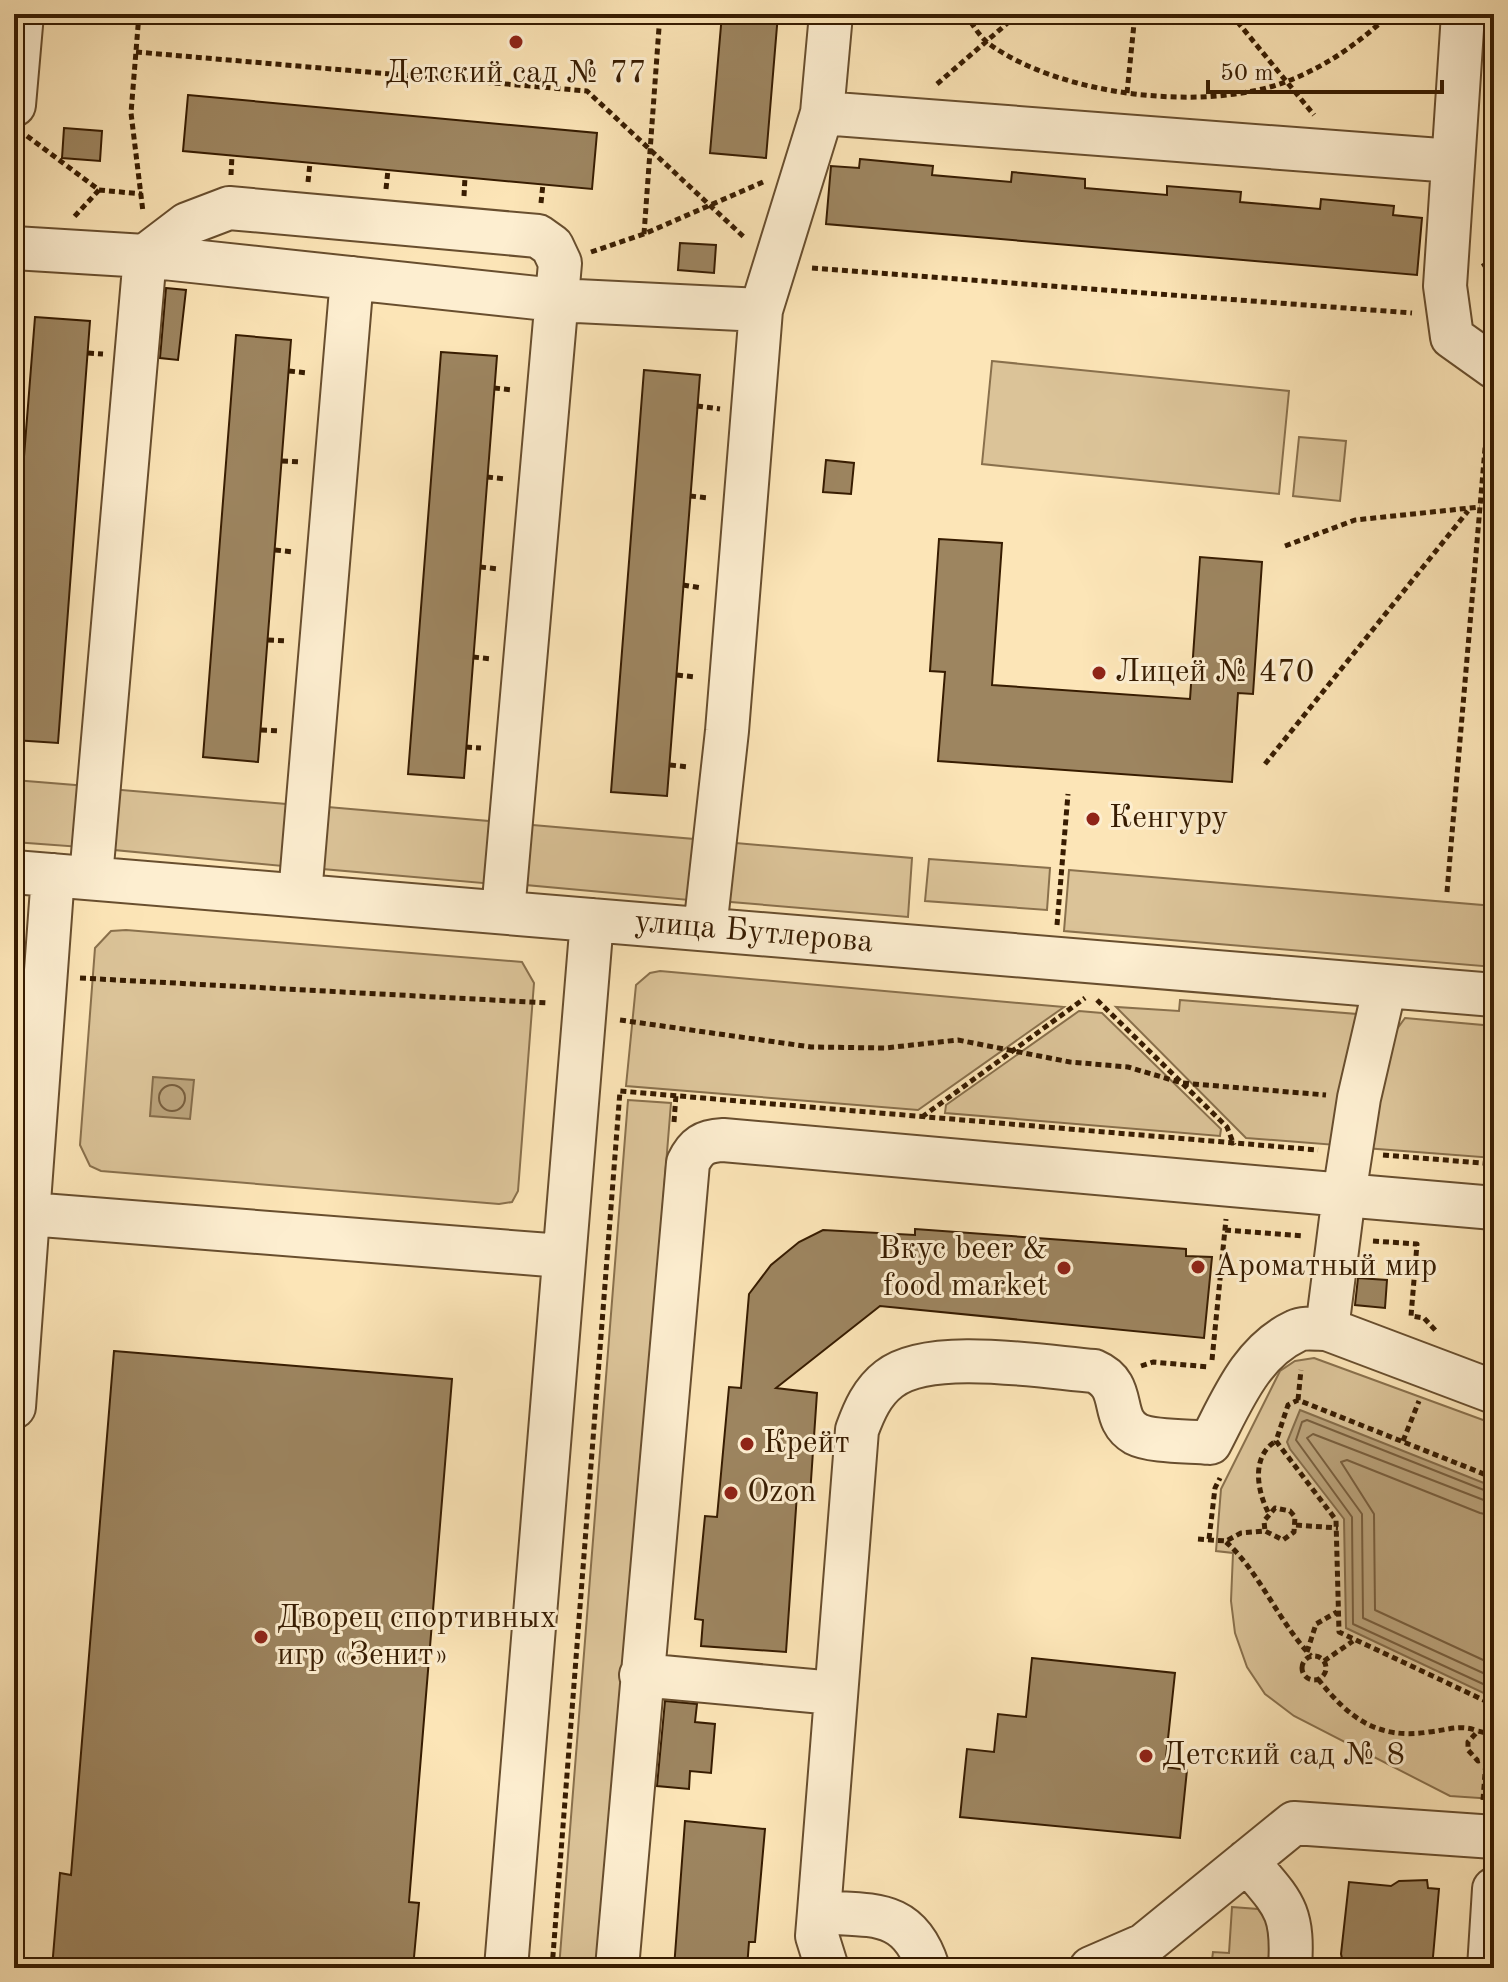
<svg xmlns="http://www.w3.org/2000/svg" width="1508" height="1982" font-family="'Old Standard TT',serif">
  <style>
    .green { fill: #dbc398; stroke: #89704c; stroke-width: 2 }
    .water { fill: #b9a179; stroke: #856c49; stroke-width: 2 }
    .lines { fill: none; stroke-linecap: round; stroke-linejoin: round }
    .shore { stroke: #785e3d; stroke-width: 2 }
    .building { fill: #9d8560; stroke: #371c01; stroke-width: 2 }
    .minor-casing { stroke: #684e2e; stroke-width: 46 }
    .path { stroke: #371c01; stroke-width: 5; stroke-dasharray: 6 4; stroke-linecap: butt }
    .minor { stroke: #fdeed0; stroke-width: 42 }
    .poi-dot { fill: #8f2418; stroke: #fdeed0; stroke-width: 3 }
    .labels { text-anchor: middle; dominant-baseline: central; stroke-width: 6; stroke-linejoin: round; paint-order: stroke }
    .poi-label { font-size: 32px; fill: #371c01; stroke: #fdeed0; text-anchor: start }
    .street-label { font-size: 32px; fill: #371c01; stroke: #fdeed0 }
  </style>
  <rect width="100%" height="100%" fill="#fce5b7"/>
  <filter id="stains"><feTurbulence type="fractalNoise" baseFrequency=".0025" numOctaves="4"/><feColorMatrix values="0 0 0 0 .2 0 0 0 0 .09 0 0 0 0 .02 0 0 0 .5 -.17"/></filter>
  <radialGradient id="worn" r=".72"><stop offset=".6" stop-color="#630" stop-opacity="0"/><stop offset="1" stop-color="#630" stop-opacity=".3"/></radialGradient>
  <!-- green -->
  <path class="green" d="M992,361L1289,391L1279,494L982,464Z
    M1299,437L1346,441L1340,501L1293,496Z
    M14,780L87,786L81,847L14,842Z
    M110,789L298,805L293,867L104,849Z
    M316,806L500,822L494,884L311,868Z
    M521,824L694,839L689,900L515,884Z
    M724,842L912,858L908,917L719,901Z
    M929,859L1050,868L1047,910L925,901Z
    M1069,870L1494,906V967L1064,931Z
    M126,930L522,962L534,983L518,1191L512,1202L499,1204L101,1171L90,1166L80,1145L95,948L111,931Z
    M660,971L1064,1007L918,1110L626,1086L636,985L650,973Z
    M1180,1000L1357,1014L1336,1145L1246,1138L1116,1007L1179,1011Z
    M1079,1011L1102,1013L1221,1129L1220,1136L945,1113L946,1105Z
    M1405,1018L1494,1026V1158L1365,1148L1392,1036Z
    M628,1100L671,1103L601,1968H559Z
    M1314,1358L1494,1424V1799L1450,1796L1294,1716L1265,1694L1247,1667L1235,1633L1231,1601L1233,1553L1216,1551L1221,1489L1280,1371L1295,1361Z
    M1232,1907L1258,1909L1271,1927L1268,1968H1211L1213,1952L1229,1953Z"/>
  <!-- water -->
  <path class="water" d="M153,1077L194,1080L190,1119L150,1116Z
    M1300,1410L1494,1487V1698L1346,1628L1344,1519L1290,1449L1287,1442Z"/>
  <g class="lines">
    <!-- shore -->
    <path class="shore" d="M159 1098a13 13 0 1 1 26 0a13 13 0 1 1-26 0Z
      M1494,1494L1307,1420L1302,1422L1296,1440L1352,1517L1353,1624L1494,1689
      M1494,1504L1313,1434L1307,1438L1362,1514L1363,1618L1494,1678
      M1494,1516L1480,1513L1347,1460L1341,1462L1374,1514L1375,1610L1494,1665"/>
  </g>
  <!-- building -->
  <path class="building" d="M722,14H778L766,158L710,153Z
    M188,95L597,133L592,189L183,151Z
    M64,128L102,131L100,161L62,158Z
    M860,159L933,166L932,175L1011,182L1012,172L1085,179V188L1167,195V186L1241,192L1240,202L1320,209L1321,199L1394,206L1393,215L1422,218L1417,275L826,224L831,166L859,168Z
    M680,243L716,245L714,273L678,270Z
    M166,288L186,290L178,360L160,358Z
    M35,317L90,321L58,743L14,740V583Z
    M236,335L291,340L258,762L203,757Z
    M441,352L497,356L464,778L408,774Z
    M644,370L700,375L667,796L611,792Z
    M826,460L854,463L851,494L823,492Z
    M939,539L1002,543L992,685L1190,699L1200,557L1262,562L1253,694L1238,693L1232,782L938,761L945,672L930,671Z
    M915,1229L1186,1249V1256L1212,1257L1204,1338L880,1306L776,1388L817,1393L810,1495L797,1494L786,1652L701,1646L703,1620L695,1619L705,1516L717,1517L729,1387L741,1388L749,1294L771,1265L799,1242L823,1230L915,1235Z
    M1358,1278L1387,1280L1385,1308L1355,1305Z
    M114,1351L452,1379L409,1902L419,1903L413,1968H52L60,1873L71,1875Z
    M1032,1658L1175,1673L1165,1767L1187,1770L1180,1838L960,1817L967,1749L994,1752L998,1714L1026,1717Z
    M665,1701L697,1704L695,1722L715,1724L711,1773L690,1771L689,1789L657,1786Z
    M685,1821L765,1829L755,1942H749L747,1968H674Z
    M1427,1880L1428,1888L1439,1889L1432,1968H1344L1341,1954L1349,1882L1391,1886L1399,1881Z"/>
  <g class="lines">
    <!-- minor casing -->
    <g class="minor-casing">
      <path id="minor" d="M1463,14L1445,286L1452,337L1494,367
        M14,105L22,14
        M822,113L1453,161
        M14,248L145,256L556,300L761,310
        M14,872L1494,995
        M91,877L145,256L187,224L229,208L538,236L552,246L560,263L503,912
        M300,895L352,278
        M705,929L727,731L761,310L822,113L831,14
        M29,1214L562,1256
        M1327,1329L1494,1392
        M14,1407L53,875
        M641,1675L834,1693
        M1247,1861C1283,1904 1294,1909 1290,1968
        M819,1912L817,1936L827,1968
        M506,1968L592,920
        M617,1968L688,1163C696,1146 704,1141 723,1140L1344,1195L1359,1098L1385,986
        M928,1968C909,1908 872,1916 819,1912L857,1430C864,1411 872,1392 889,1379C929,1347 1043,1367 1094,1371C1129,1386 1108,1418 1136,1434C1151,1442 1192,1441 1210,1443C1232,1401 1251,1352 1296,1331C1304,1327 1317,1329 1327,1329L1344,1195L1494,1208
        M1091,1968L1144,1945L1294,1823L1494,1837
        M1489,1968L1494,1889"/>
    </g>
    <!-- path -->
    <path class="path" d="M139,14L131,113L143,212
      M965,14C972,23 979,36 988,43C1059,96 1206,113 1288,81C1327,66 1360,42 1390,14
      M1231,14L1314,115
      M136,52L587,91L745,238
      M937,84L1018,14
      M1127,93L1135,14
      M27,136L99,190L74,217
      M231,175L232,155
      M308,182L310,163
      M386,189L388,170
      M99,190L142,194
      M464,196L465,177
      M541,203L543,184
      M644,234L660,14
      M591,252L644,234L763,182
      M1483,263L1494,280
      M812,268L1412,313
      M88,353L103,354
      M289,371L308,373
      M494,388L513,390
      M697,406L720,409
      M282,461L301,462
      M487,477L506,479
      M690,496L709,498
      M1285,546L1355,520L1480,507
      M275,550L294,552
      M480,567L499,569
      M683,585L702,588
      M268,640L287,641
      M473,657L492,659
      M677,675L695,677
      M261,730L280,731
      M466,747L481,748
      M1265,764L1468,511
      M670,765L689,767
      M1447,892L1489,402
      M1057,925L1068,794
      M80,978L549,1003
      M1097,1000L1227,1127L1234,1145
      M620,1020L811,1047L885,1048L958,1040L1070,1062L1128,1067L1182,1083L1326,1095
      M922,1117L1085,998
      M674,1122L676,1095
      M1383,1155L1494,1164
      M1225,1230L1304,1236
      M1373,1241L1417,1244L1411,1316L1424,1318L1436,1331
      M1212,1360L1226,1219
      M1141,1366L1153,1362L1210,1367
      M1298,1400L1301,1370
      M1403,1441L1419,1401
      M1494,1478L1298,1400L1288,1405L1276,1441L1336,1520L1339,1632L1494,1705
      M1268,1512C1257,1490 1251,1456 1276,1441
      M1296,1525L1338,1528
      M1198,1539L1226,1541L1241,1533L1265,1531L1283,1540L1294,1532L1295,1517L1290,1511L1275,1508L1264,1521L1265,1531
      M1209,1539L1215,1488L1220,1478
      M1226,1542C1259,1571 1278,1621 1311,1656
      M1307,1652L1316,1624L1337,1612
      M1302 1668a12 12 0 1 1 24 0a12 12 0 1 1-24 0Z
      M1324,1661L1353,1641
      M1318,1679C1349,1718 1377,1740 1429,1732C1448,1730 1460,1724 1478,1731
      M1494,1735L1478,1731L1468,1742V1750L1478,1761L1494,1757
      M1483,1800L1486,1761
      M552,1968L620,1091L1318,1150"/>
    <!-- minor -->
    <use href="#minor" class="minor"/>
  </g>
  <!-- markers -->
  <g class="poi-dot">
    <circle cx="516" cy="42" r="8"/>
    <circle cx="1099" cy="673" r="8"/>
    <circle cx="1093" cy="819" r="8"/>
    <circle cx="1198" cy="1267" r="8"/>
    <circle cx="1064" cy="1268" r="8"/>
    <circle cx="747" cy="1444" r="8"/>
    <circle cx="731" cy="1493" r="8"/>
    <circle cx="261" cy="1637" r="8"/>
    <circle cx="1146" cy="1756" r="8"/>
  </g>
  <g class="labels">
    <!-- poi labels -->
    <g class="poi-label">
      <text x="516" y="74" text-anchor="middle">Детский сад № 77</text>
      <text x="1115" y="673">Лицей № 470</text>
      <text x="1109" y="819">Кенгуру</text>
      <text x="1048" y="1250" text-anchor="end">Вкус beer &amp;<tspan x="1048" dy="37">food market</tspan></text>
      <text x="1214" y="1267">Ароматный мир</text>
      <text x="763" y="1444">Крейт</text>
      <text x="747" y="1493">Ozon</text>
      <text x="277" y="1619">Дворец спортивных<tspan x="277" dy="37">игр «Зенит»</tspan></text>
      <text x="1162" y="1756">Детский сад № 8</text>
    </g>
    <!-- street labels -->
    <g class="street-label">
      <text transform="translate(754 933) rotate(5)">улица Бутлерова</text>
    </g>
  </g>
  <!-- margin -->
  <rect width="1508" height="1982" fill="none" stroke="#fce5b7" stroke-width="48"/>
  <rect x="16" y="16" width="1476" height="1950" fill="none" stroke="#371c01" stroke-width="4"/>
  <rect x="24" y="24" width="1460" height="1934" fill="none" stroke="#371c01" stroke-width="2"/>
  <!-- scale -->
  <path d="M1208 80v12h234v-12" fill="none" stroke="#371c01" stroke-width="4"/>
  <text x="1220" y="80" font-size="24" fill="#371c01" stroke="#fdeed0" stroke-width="6" paint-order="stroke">50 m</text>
  <rect width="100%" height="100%" filter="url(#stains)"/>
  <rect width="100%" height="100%" fill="url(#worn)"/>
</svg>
